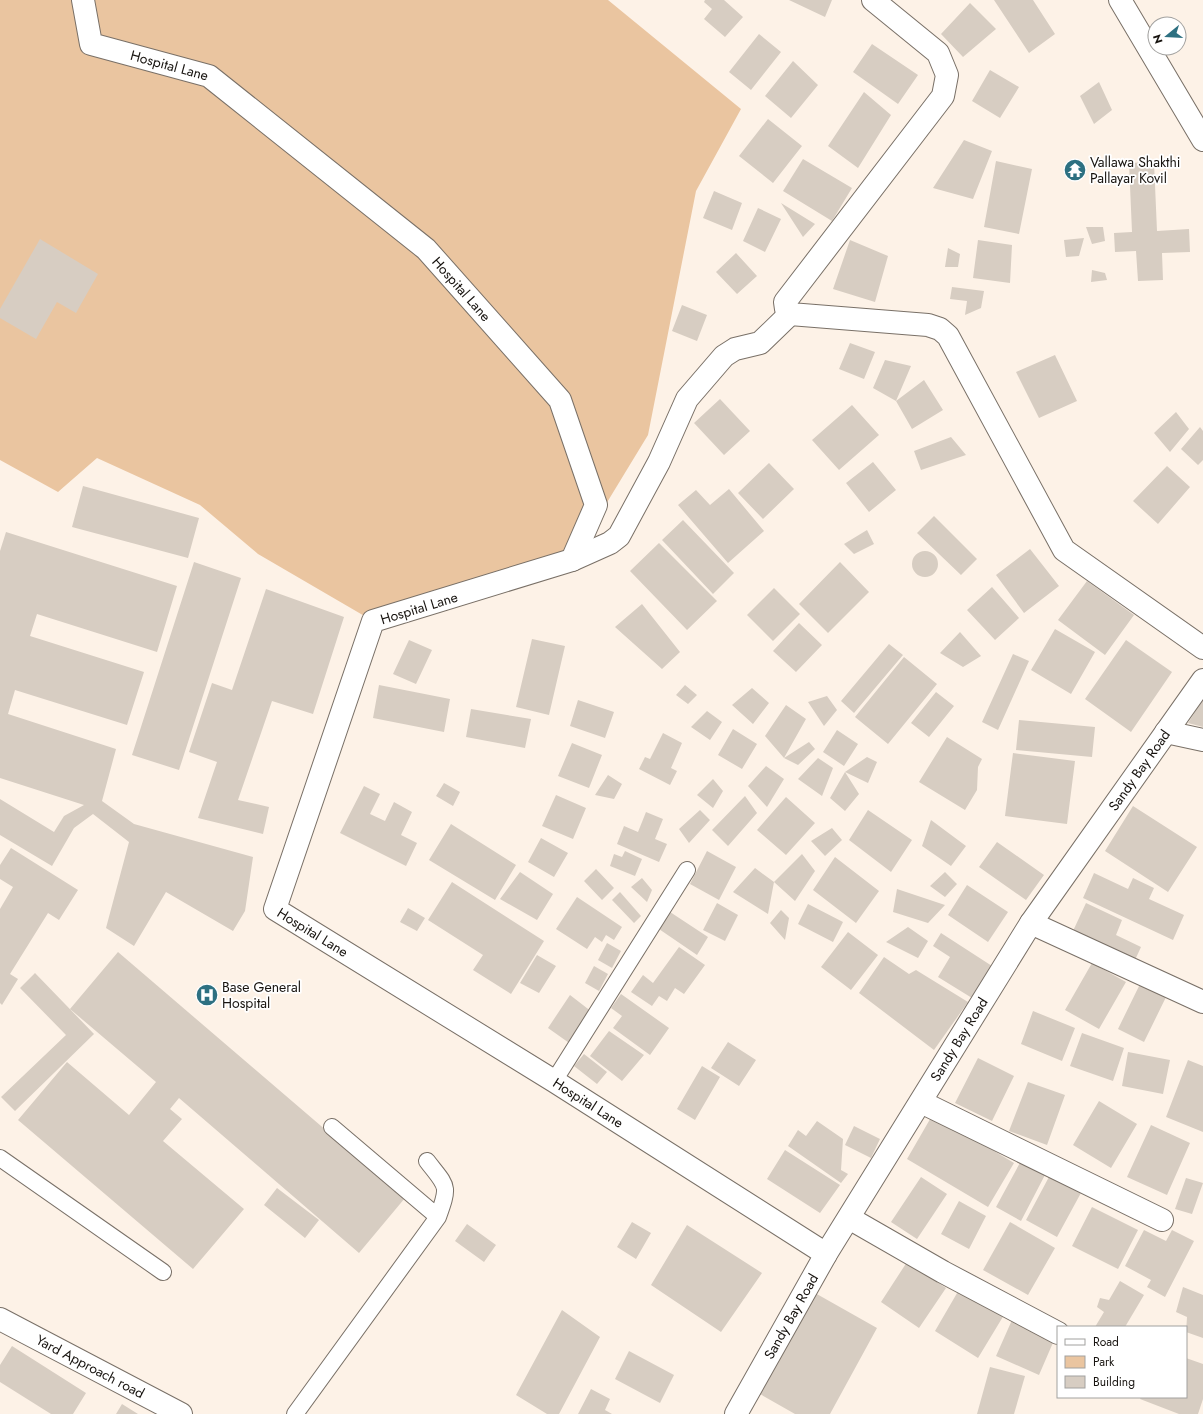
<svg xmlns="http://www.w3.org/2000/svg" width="1203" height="1414" font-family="Jost,sans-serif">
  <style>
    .green { fill: #eac5a0 }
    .building { fill: #d7cdc2 }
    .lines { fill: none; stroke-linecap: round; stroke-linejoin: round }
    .lane-casing { stroke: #797067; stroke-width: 18 }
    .street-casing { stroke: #797067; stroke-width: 24 }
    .lane { stroke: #fff; stroke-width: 16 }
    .street { stroke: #fff; stroke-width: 22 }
    .labels { text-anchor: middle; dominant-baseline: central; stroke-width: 3.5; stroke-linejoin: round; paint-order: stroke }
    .street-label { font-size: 14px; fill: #17130f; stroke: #fff }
    .poi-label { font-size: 14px; fill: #17130f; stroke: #fff; text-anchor: start }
  </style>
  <rect width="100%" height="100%" fill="#fdf2e7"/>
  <!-- green -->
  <path class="green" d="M0,0H608L741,109L696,191L648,435L572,560L373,621L258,554L200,505L97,458L58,492L0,460Z"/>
  <!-- building -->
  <path class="building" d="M705,0H724L743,17L725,37L704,19L712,9L704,2Z
    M789,0H832L825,17Z
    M994,0H1033L1055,34L1029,53Z
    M970,3L996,29L963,57L941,34Z
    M759,34L781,52L751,90L729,72Z
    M872,44L918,75L898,104L853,72Z
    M793,61L818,85L791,118L765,96Z
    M990,70L1019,87L1000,118L972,101Z
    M1099,82L1112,110L1094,124L1080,96Z
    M864,92L891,115L858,168L828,146Z
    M768,119L802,146L773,183L739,156Z
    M964,140L992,151L973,199L933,188Z
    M803,159L852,188L832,221L783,191Z
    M996,161L1032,169L1019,234L984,227Z
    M1154,162L1157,231L1189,229L1190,252L1162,253L1163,280L1138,281L1136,251L1115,252L1114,233L1132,232L1129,163Z
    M714,191L742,203L732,230L703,218Z
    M781,203L815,224L803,237Z
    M758,208L781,219L765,252L743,241Z
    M1086,227H1103L1105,241L1092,244Z
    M1084,238L1079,256L1066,257L1064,240Z
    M40,239L98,274L76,313L57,302L36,339L0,318V309Z
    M850,240L888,256L875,302L833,289Z
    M978,240L1012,245L1010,283L973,278Z
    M948,248L960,254L958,267H945Z
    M736,253L757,276L737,294L716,272Z
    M1092,270L1105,273L1107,280L1091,282Z
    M952,287L984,291L981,308L965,315L967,301L950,299Z
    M682,305L707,315L697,341L672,331Z
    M850,343L875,352L864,379L839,369Z
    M1055,355L1077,401L1039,418L1016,372Z
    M885,360L911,366L896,401L924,380L943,410L912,429L896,401L873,388Z
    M720,399L750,431L724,455L694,423Z
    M852,405L879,435L839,470L812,440Z
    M1176,412L1189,429L1170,452L1154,433Z
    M1200,427L1203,431V460L1198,465L1181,449Z
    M951,437L966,455L921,470L914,451Z
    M873,462L896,490L869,512L846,483Z
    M769,463L794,489L763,519L738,493Z
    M1167,466L1190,487L1158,524L1133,501Z
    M83,486L199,518L188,558L72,527Z
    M729,489L764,531L728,563L678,505L696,490L710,505Z
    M934,516L977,559L961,575L917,533Z
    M683,520L734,573L713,594L662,540Z
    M867,530L874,544L854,554L844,544Z
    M6,532L177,586L157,652L37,614L30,636L144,672L127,725L15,690L8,714L116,749L102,801L134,824L253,857L245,911L233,931L166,892L134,946L106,928L129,842L93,814L74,828L52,866L0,835V799L54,832L64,816L84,805L0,778V551Z
    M659,543L717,601L687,630L630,571Z
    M1030,549L1059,586L1024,613L996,575Z
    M912 564a13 13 0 1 1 26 0a13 13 0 1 1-26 0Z
    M194,562L241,578L179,770L132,755Z
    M840,562L869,592L828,633L799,604Z
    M1087,581L1134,615L1105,655L1058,620Z
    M992,587L1019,618L995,640L967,610Z
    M774,588L800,614L773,641L747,615Z
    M266,589L344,617L313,714L272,701L238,800L269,807L263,834L198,818L217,762L189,752L212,683L232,690Z
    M642,604L680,652L662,669L615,627Z
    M799,623L822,645L796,672L773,651Z
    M1055,629L1095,652L1071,694L1031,670Z
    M960,632L981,656L963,667L940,653Z
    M532,639L565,646L549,715L516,707Z
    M409,640L432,650L416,684L393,674Z
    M1126,640L1172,672L1131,732L1085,699Z
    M889,644L903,655L854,713L841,701Z
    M1013,654L1029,661L998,730L982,722Z
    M904,657L937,684L888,744L855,717Z
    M379,685L450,699L444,732L373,718Z
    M685,685L697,695L688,704L676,695Z
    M752,688L769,703L753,724L732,705Z
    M936,692L954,706L929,737L911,723Z
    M827,696L837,710L824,726L808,702Z
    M1203,699V727L1188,723Z
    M578,700L614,712L605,738L570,726Z
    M786,705L806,719L784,758L809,742L815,749L798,765L784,758L765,736Z
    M471,709L531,719L525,748L466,737Z
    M707,711L722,722L710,740L691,727Z
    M1019,720L1095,727L1092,757L1016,750Z
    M733,729L757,744L742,769L718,755Z
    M837,730L858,744L844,766L823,752Z
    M663,733L682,743L671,768L677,771L670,785L639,769L645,757L650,759Z
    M947,737L982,759L978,767L977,790L965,810L919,782Z
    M572,743L602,755L589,788L558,776Z
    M1013,753L1075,761L1067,824L1005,816Z
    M867,757L877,762L868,783L845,772Z
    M818,758L833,768L822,796L798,779Z
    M766,766L784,779L767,807L748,786Z
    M845,772L859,794L845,811L830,798Z
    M608,775L622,784L614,799L595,795Z
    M713,779L723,791L713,808L697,795Z
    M444,783L460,792L453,806L436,796Z
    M364,786L380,794L370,814L385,821L394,802L412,812L401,835L417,843L406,866L340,833Z
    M556,795L586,808L573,839L542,826Z
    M745,796L757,813L728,846L712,830Z
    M786,797L815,823L786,855L757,830Z
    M1133,806L1197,847L1168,892L1105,851Z
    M700,810L710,820L689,843L679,829Z
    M868,810L912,840L891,872L849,840Z
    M646,812L663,819L655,839L667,844L659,862L617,844L624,826L638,832Z
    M931,820L966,846L951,866L922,846Z
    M451,824L516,865L495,900L429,860Z
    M832,828L842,840L825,856L811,841Z
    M541,838L568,853L554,877L528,862Z
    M997,842L1044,875L1026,900L979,867Z
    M11,848L78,890L59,920L48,913L10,974L18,979L2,1005L0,1003V909L13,887L0,879V865Z
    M625,851L642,859L635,876L610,866L614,854L622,857Z
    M707,851L736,867L719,900L690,884Z
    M802,854L815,871L795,901L774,882Z
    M835,857L879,891L856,923L813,890Z
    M755,868L774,882L768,914L733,892Z
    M596,869L614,888L602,900L584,881Z
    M520,872L553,894L537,920L500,899Z
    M945,872L957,884L945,897L930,886Z
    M1094,873L1128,889L1133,878L1154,888L1149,899L1184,915L1173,940L1083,898Z
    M642,878L652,890L647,902L631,887Z
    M452,882L544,941L511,994L473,970L483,955L428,920Z
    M967,885L1008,912L988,942L948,915Z
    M897,889L945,905L928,923L893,912Z
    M620,892L641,916L634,923L612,900Z
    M577,897L622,927L614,940L606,935L602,942L595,937L587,949L556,929Z
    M717,903L738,915L725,941L703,930Z
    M1086,903L1122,920L1116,935L1141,947L1135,960L1073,931Z
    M808,904L843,922L833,942L798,924Z
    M408,908L425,918L417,931L400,922Z
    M667,910L708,937L697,955L656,927Z
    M781,910L789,918L785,940L770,923Z
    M908,927L928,941L918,958L886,942Z
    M848,932L878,955L851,990L821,967Z
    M941,933L992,966L972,998L938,977L950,957L933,946Z
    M607,943L621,951L612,968L598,960Z
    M679,947L705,965L684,994L675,988L667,1001L659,996L652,1006L631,992L643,975L653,983Z
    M118,952L405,1198L359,1253L179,1098L170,1109L182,1119L163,1141L244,1209L193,1269L18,1120L67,1062L129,1115L156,1082L70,1009Z
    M537,955L556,966L539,993L520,983Z
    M884,957L909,974L916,970L968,1002L934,1050L859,993Z
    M1092,963L1126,982L1099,1029L1065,1010Z
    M594,966L608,974L599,991L585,983Z
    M35,973L94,1034L15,1111L1,1097L66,1035L20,988Z
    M1142,980L1168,993L1144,1042L1118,1029Z
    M621,994L669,1028L650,1055L613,1028L622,1016L611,1008Z
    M570,995L592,1012L572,1045L548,1028Z
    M1033,1011L1075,1028L1062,1061L1021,1044Z
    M609,1031L644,1055L622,1081L590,1056Z
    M1082,1033L1124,1048L1113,1081L1070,1066Z
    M728,1042L756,1060L739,1086L711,1068Z
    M1128,1052L1170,1060L1163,1094L1122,1086Z
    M584,1054L607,1072L597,1084L574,1066Z
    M978,1058L1014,1076L992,1121L955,1103Z
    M1188,1060L1203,1066V1132L1166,1117Z
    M702,1066L720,1077L695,1120L677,1109Z
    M1028,1082L1065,1095L1047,1145L1009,1131Z
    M1099,1101L1137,1124L1111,1168L1073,1145Z
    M933,1114L1014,1163L988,1207L907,1159Z
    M817,1121L843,1139L841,1170L848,1174L841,1183L788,1146L798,1130L806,1136Z
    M1151,1125L1190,1143L1167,1195L1127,1177Z
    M854,1126L880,1139L871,1158L845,1145Z
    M785,1150L840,1185L820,1213L767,1179Z
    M1022,1159L1046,1173L1021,1221L996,1207Z
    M1050,1175L1082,1191L1057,1237L1026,1220Z
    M921,1177L947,1194L917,1239L891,1222Z
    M1186,1178L1203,1183L1192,1214L1175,1209Z
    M277,1188L319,1220L305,1238L264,1205Z
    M959,1201L986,1216L969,1249L941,1234Z
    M1092,1207L1138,1230L1118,1269L1072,1246Z
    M632,1222L651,1233L636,1259L617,1247Z
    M1010,1222L1055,1248L1028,1295L983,1270Z
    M467,1224L496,1245L484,1262L455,1241Z
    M687,1225L762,1273L721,1332L651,1285Z
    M1144,1230L1166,1241L1172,1230L1194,1241L1165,1297L1147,1287L1151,1280L1125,1266Z
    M907,1262L946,1288L919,1328L881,1302Z
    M1120,1281L1144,1295L1125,1327H1095L1104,1312L1097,1307L1100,1298L1109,1300Z
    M1183,1287L1203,1295V1338L1186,1332L1187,1317L1176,1312Z
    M960,1288L1004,1315L978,1358L935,1331Z
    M815,1293L877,1328L830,1414H795L760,1394Z
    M562,1310L600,1337L559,1414H547L516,1395Z
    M1012,1320L1055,1338L1039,1375L996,1356Z
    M12,1346L86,1393L73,1414H51L0,1382V1365Z
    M629,1351L674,1375L660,1403L615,1379Z
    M1186,1358L1203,1364V1399L1198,1414H1179L1140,1399L1141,1397H1186Z
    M990,1367L1025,1376L1014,1414H977Z
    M591,1389L610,1399L605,1410L612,1414H578Z
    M122,1404L138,1414H116Z"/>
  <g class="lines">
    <!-- lane casing -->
    <g class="lane-casing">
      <path id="lane" d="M554,1081L687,870
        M332,1127L438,1217
        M0,1158L163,1272
        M295,1414L438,1217C450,1184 447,1187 427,1161"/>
    </g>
    <!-- street casing -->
    <g class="street-casing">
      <g id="street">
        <path id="s1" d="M83,0L91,44L209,76L426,249L560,400L596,505L572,560L373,621L275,909L554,1081L826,1254"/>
        <path d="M873,0L938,53L947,75L943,96L785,302L786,309L790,314L928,325L940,329L948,336L1064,550L1203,648"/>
        <path d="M1120,0L1203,140"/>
        <path d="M572,560L610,543L619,536L659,462L687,399L724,356L735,349L760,343L790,314"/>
        <path d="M1166,732L1203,740"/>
        <path d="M1031,923L1203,1002"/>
        <path d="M921,1102L1162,1220"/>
        <path d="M849,1218L943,1272L1058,1333"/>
        <path id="s2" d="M0,1319L181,1414"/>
        <path id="s3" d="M736,1414L826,1254L1031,923L1203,680"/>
      </g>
    </g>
    <!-- lane -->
    <use href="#lane" class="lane"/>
    <!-- street -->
    <use href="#street" class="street"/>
  </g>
  <!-- icons -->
  <defs>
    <g id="temple-disc" transform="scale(1.15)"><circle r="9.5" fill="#2d7081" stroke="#fff"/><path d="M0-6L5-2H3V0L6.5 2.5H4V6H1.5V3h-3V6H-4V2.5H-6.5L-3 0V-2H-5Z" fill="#fff"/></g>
    <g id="hospital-disc" transform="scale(1.15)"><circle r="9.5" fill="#2d7081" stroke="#fff"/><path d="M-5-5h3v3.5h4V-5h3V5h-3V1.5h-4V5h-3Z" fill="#fff"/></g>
  </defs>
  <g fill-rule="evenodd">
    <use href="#temple-disc" x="1075" y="170"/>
    <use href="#hospital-disc" x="207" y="995"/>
  </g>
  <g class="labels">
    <!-- street labels -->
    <g class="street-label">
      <text stroke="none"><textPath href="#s1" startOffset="126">Hospital Lane</textPath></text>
      <text stroke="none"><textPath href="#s1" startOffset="498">Hospital Lane</textPath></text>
      <text transform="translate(419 608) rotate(-17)">Hospital Lane</text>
      <text stroke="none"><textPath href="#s3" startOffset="760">Sandy Bay Road</textPath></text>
      <text stroke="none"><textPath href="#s1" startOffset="1374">Hospital Lane</textPath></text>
      <text stroke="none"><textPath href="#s3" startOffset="436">Sandy Bay Road</textPath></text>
      <text stroke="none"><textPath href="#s1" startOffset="1698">Hospital Lane</textPath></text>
      <text stroke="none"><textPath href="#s3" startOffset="112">Sandy Bay Road</textPath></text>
      <text stroke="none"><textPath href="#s2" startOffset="102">Yard Approach road</textPath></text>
    </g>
    <!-- poi labels -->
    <g class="poi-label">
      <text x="1090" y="162">Vallawa Shakthi<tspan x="1090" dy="16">Pallayar Kovil</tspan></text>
      <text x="222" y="987">Base General<tspan x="222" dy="16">Hospital</tspan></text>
    </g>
  </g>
  <!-- legend -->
  <rect x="1057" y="1326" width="130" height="72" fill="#ffffff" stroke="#a2a19f"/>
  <rect x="1065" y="1339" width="20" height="6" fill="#ffffff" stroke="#a2a19f"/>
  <text x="1093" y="1346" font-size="12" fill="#17130f">Road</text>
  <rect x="1065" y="1356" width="20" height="12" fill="#eac5a0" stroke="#a2a19f"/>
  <text x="1093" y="1366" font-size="12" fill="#17130f">Park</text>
  <rect x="1065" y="1376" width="20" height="12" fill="#d7cdc2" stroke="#a2a19f"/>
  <text x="1093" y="1386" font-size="12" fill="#17130f">Building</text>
  <!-- north arrow -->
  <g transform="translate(1167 36) rotate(252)"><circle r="19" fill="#ffffff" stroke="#a2a19f"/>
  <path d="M0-3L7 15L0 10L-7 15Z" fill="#2d7081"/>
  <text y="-6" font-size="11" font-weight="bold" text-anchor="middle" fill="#17130f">N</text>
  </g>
</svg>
